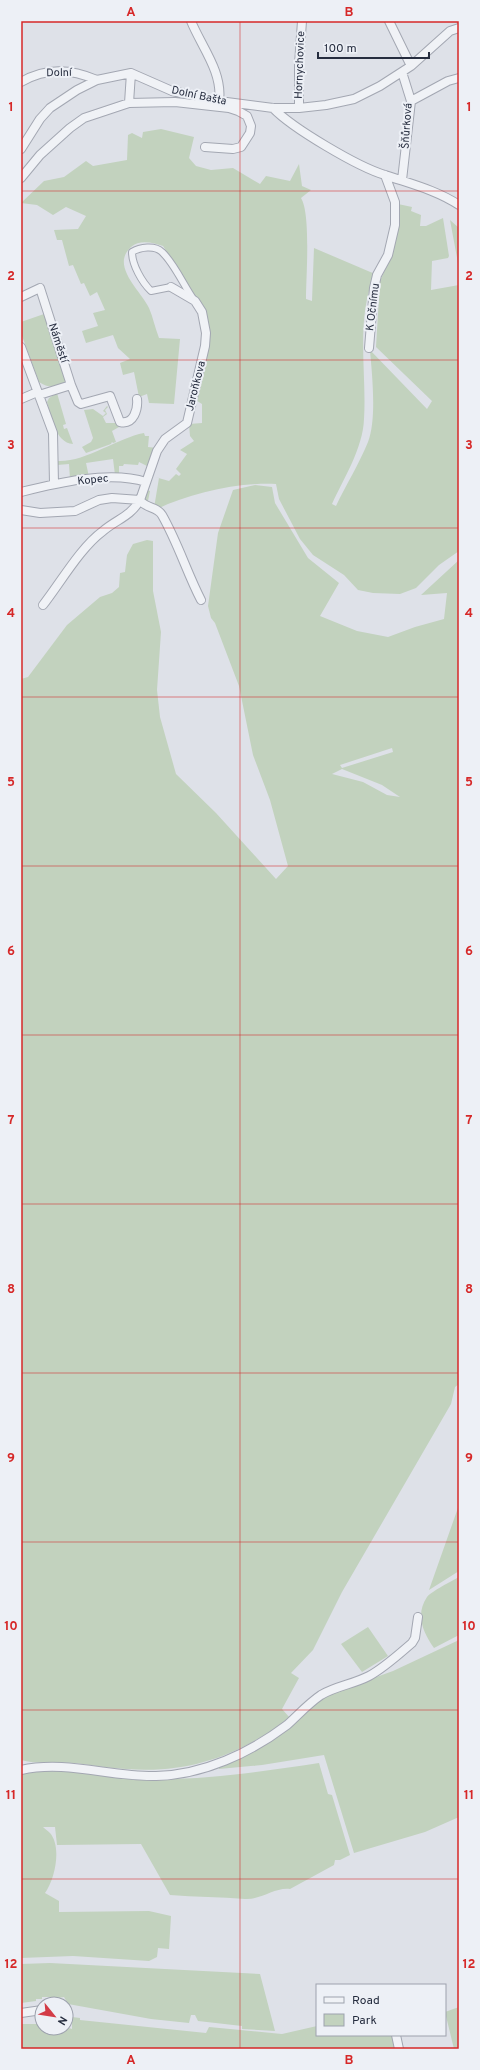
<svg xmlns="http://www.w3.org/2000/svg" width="480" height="2070" font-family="Overpass,sans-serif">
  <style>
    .green { fill: #c2d2be; fill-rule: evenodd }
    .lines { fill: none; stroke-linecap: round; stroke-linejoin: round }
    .pedestrian-casing { stroke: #a3a7b2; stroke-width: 8 }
    .minor-casing { stroke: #a3a7b2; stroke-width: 10 }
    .pedestrian { stroke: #f0f2f6; stroke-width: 6 }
    .minor { stroke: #f0f2f6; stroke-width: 8 }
    .grid { fill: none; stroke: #d62828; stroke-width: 1; stroke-opacity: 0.55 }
    .labels { text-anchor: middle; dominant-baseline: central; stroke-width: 4; stroke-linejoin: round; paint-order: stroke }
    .street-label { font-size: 11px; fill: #262d3f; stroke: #edf0f6 }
    .neatline { fill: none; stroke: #d62828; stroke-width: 1.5 }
    .grid-label { font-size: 13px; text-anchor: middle; font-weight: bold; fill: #d62828 }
  </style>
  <rect width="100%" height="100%" fill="#dee1e8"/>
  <!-- green -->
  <path class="green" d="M161,129L194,137L189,158L196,166L211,170L233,168L260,184L266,176L290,181L299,164L302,186L311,190L301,198C311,214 306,277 306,299L312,301L314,248L375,274C355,319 367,372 364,419C363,448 344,478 332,504L336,506C346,485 359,464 368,442C377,418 372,375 370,350L427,409L432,401L376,347L380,281L392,254L398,204L412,207L411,211L421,215L420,226H426L443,218L449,256L448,258L432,261L431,290L459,285V551L439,565L416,588L400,594L373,593L358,590L344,575L313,555L300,539L279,499L276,484C238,482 191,493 157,509L154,508L159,478L151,476L147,490L150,491L147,506L142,502L148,475L169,481L176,474L179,476L181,474L176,469L187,454L180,450L194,441L190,436L189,424L202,423V404L194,399L205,358L204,310L163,246C154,243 140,239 131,247C110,266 141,291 149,308C153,317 155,328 159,338L180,339L174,404L149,403L147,394L139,397L134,372L123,375L120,363L130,359L118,348L113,335L86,343L82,331L98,326L93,313L105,310L97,292L90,296L84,283L81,284L73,265L69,266L62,240H57L54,230L78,229L86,216L66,207L53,215L37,205L21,203L44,181L64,177L86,161L93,166L127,160L128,135L132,133L142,138L143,132Z
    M450,220L459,228V263H458Z
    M44,314L66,380L64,384C54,387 48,388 39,382L21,333V322Z
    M57,393L66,424L63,425L64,429L67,428L73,444C55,443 51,415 47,402L49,398Z
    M107,406L108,407L105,410L107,414L103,417L106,423H119V427L112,431L116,442L113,443L112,442L111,444L86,453L82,447L91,442L93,438L84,410L93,409L103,416L106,413L103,411Z
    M144,433L145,436H149L148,447L157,448L149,467L139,462L138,465L124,464L123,466H119V474L115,475L113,459L86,463L89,477L70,479L69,464L57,465V461C84,463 117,438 144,433Z
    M255,485L272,487L275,503L308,558L339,583L320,616L357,631L388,637L415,627L444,619L447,593L421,595L459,560V1384L455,1387L451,1404L342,1592L313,1650L291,1673L299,1678L282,1709L290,1718C239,1755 190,1774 126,1769C109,1768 92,1765 75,1763C58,1761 38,1765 21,1760V679L28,677L67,625L100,597L112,593L119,587L120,573L125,572L127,555L133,544L147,540L153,541V591L161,632L157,690L160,717L176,774L216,813L276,879L288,866L270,800L253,755L239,686L215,623L211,618L208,606L218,533L233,490ZM392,748L393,752L342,768L340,765ZM342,769L382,785L400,797L387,795L363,782L332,774Z
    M459,1505V1571L429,1590Z
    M459,1577V1635L434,1648C423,1632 415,1615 427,1597C432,1591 452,1581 459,1577Z
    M368,1627L388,1656L362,1672L341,1644Z
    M459,1640V1817L425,1832L354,1853L324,1755L262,1765L219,1769V1765L242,1755L324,1696L393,1671Z
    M319,1763L328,1794L332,1795L350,1855L340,1860H335L334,1865L290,1889C275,1887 261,1900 245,1899C221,1897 195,1897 170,1895L141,1844L57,1845L55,1827H43C45,1829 48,1831 50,1833C62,1847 55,1879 45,1893L59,1901V1912L149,1911L171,1916L169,1949L158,1948L157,1957L149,1961L73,1956L21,1958V1773C64,1764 110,1778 153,1779C209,1780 265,1771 319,1763Z
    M50,1963L260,1974L275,2031L242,2029V2026L198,2021L195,2015H191L189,2023L151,2019L68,2004L64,1997L52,1999V1997H42V1999H36V2001L21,2003V1964Z
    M459,2007V2049H454L445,2012Z
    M72,2017L80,2018V2020L206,2033L209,2027L282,2034L317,2026V2035H392L395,2049H21V2024H42V2028L66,2027L72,2029Z"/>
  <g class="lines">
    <!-- pedestrian casing -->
    <g class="pedestrian-casing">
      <path id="pedestrian" d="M171,287L151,291C142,282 132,265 132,252C140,247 155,245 162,252C174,263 184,286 194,300"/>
    </g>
    <!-- minor casing -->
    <g class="minor-casing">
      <path id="minor" d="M191,21C201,46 223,72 219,101
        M389,21L411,66
        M402,72L411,101L402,180
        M21,82C47,67 71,69 97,80
        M411,101L448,81L459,78
        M129,103L131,73
        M273,108C292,128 358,167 385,175C411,184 436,190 459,205
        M299,108V64L302,21
        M21,149L40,119L50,108L77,90L97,80L131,73L172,91L219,101L273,108H299L326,105L354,99L380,86L411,66L450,31L459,28
        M21,178L40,155L70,128L84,118L129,103L175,102L229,108L238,111L247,116L251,126L250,133L241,147L233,149L205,147
        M171,287L195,301L202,312L206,333L205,346L187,423L165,439L157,451L140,500C146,509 157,506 162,515C178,543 187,573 201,600
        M21,297L40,288L71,385L39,395L35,393L21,399
        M21,347L53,433L54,484
        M369,348L374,288L377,275L388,255L395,225V202L385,175
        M71,385L78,402L81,404L110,396L120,422C134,425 138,409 137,399
        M21,492C57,483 110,470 146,482
        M21,510L40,513L75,511L99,500L112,498L140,500C130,517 117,519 103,531C80,548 61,582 43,605
        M21,1770C66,1760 111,1777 156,1776C203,1775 250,1753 287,1725C298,1715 309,1703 321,1695C336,1686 354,1684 369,1676C384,1668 399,1654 412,1643L415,1638L418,1617
        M21,2013L42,2010
        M396,2035L399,2049"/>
    </g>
    <!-- pedestrian -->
    <use href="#pedestrian" class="pedestrian"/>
    <!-- minor -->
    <use href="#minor" class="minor"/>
  </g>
  <!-- grid -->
  <path class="grid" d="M240,21V2049M21,191H459M21,360H459M21,528H459M21,697H459M21,866H459M21,1035H459M21,1204H459M21,1373H459M21,1542H459M21,1710H459M21,1879H459"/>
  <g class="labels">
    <!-- street labels -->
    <g class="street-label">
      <text transform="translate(300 65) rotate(-88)">Hornychovice</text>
      <text transform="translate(59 73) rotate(-1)">Dolní</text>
      <text transform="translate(199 96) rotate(12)">Dolní Bašta</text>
      <text transform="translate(407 126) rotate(-86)">Šňůrková</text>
      <text transform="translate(373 307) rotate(-83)">K Očnímu</text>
      <text transform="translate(58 343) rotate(72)">Náměstí</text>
      <text transform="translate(196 386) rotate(-76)">Jaroňkova</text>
      <text transform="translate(93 480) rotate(-6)">Kopec</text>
    </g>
  </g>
  <!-- border -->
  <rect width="480" height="2070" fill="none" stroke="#edf0f6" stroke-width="44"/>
  <!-- legend -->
  <rect x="316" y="1984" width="130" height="52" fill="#edf0f6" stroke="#9da2ad"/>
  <rect x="324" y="1997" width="20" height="6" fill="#f0f2f6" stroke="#9da2ad"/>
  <text x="352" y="2004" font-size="12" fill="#262d3f">Road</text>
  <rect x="324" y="2014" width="20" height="12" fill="#c2d2be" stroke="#9da2ad"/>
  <text x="352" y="2024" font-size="12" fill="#262d3f">Park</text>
  <!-- north arrow -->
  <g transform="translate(54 2016) rotate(120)"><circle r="19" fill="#edf0f6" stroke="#9da2ad"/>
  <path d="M0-3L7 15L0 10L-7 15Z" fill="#d33c47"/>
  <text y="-6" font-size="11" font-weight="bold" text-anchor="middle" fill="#262d3f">N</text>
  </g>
  <!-- scale -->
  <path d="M318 52v6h111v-6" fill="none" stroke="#262d3f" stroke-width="2"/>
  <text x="324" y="52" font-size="12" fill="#262d3f" stroke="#edf0f6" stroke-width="3" paint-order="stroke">100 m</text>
  <rect x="22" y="22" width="436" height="2026" class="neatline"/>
  <g class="grid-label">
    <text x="131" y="16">A</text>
    <text x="349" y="16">B</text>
    <text x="11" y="111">1</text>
    <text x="469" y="111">1</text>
    <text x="11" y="280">2</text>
    <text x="469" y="280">2</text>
    <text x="11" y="449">3</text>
    <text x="469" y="449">3</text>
    <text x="11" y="617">4</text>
    <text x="469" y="617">4</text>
    <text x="11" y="786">5</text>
    <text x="469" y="786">5</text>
    <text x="11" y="955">6</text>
    <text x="469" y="955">6</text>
    <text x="11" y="1124">7</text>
    <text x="469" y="1124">7</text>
    <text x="11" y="1293">8</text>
    <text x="469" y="1293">8</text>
    <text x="11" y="1462">9</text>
    <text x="469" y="1462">9</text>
    <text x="11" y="1630">10</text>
    <text x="469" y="1630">10</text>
    <text x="11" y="1799">11</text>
    <text x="469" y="1799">11</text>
    <text x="11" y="1968">12</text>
    <text x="469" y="1968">12</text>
    <text x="131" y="2064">A</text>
    <text x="349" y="2064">B</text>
  </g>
</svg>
